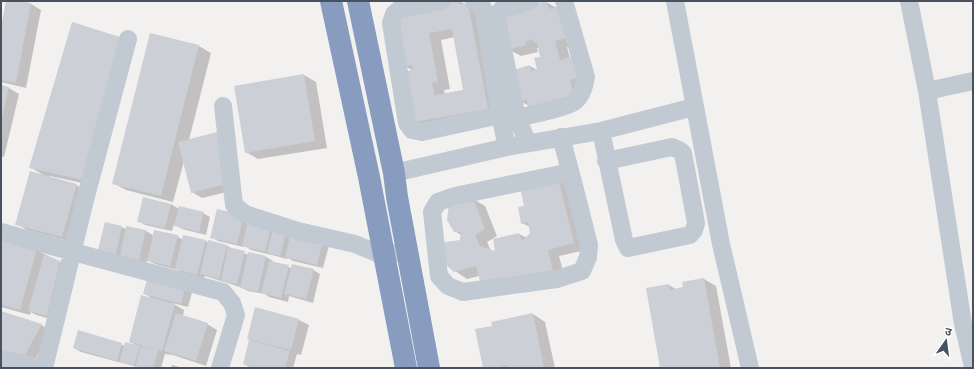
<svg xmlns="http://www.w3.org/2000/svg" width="974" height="369" font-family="'DejaVu Sans','Noto Sans Devanagari',sans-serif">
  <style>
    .shadow { fill: #0003; fill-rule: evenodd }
    .building { fill: #cccfd6; fill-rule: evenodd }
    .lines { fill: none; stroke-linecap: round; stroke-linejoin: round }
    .minor { stroke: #c1c9d2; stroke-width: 18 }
    .highway { stroke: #889cbf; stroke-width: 22 }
  </style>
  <rect width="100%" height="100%" fill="#f3f1f0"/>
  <!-- shadow -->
  <path class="shadow" d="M7,1L31,4L41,10L26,88L1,82V32Z
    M456,1H459L480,11L499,116L427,128L415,121L414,71L405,66L396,16ZM455,37L464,91L445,94L444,90L450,89L441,40Z
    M546,2L569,15L578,45L567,47L570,58L592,84L542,113L520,101L530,66L539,71L542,58L539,48H537L538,52L521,56L508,49L512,11Z
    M73,24L96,186L50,176L49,178L76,185L86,191L72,242L27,230L17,224L45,176L30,167Z
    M199,46L211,53L189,140L239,189L202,198L192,192L184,161L173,202L126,190L113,183Z
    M304,75L316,82L327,148L258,159L246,152Z
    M1,86L9,88L19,94L4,157L1,156Z
    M558,179L570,186L586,250L559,256L566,282L479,276L467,279L455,271L461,235L455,231L473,199L485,206L497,236L487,242L491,251L496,253L519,234L527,238L532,234L530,227L522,223L525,206Z
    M171,204L179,209L203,213L210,217L206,235L182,229L174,224L172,231L145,225L139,221Z
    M217,210L329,245L323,268L293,261L288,258L287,259L276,256L251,250L245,246L244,247L218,241L211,237Z
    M122,227L127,230V227L146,231L154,236H177L183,240L205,241L208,242L226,245L234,250L249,255V253L266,257L273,261L272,263L291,268L313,270L320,274L313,303L289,296L288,302L269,297L265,294L248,291L240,287L205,276L204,278L183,273L178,270L155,264L147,260L146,264L106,254Z
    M37,250L67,266L54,320L36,315L31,312L30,315L1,307V251Z
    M704,279L716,286L731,368H661L669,285L677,290Z
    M193,289L188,307L172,303L184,310L183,317L207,324L217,330L206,366L173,355L165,354L161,368H137V367L81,352L74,348L79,332L125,346H138L130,342L153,299L144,293Z
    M1,312L41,325L51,330L35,360L1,354Z
    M533,314L545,322L555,368H484L493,327Z
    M299,320L309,325L301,355L297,354L293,368H251L244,364L254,342L248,339Z
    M172,365L183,368H171Z"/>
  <!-- building -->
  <path class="building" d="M6,1H20L31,3L16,83L1,80V27Z
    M451,1H459V4L468,3L488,109L414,122L405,71L413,70L412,65L404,66L395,16ZM452,29L463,90L435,95L432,83L438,82L429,33Z
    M546,1L549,9L557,7L566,38L555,41L560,60L574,56L580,77L570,80L574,95L528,107L527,100L520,102L513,70L530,65L531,71L537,69L534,58L540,57L537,42L533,43V39L525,42L526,45L508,50L502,17L511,10Z
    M72,22L120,37L83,180L29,168Z
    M150,33L199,45L161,196L112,184Z
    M304,74L315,141L245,153L234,86Z
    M1,85L9,87L2,118H1Z
    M217,132L230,183L191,193L178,142Z
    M30,171L77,184L62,237L15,225Z
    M558,178L574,243L548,250L554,275L481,285L476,266L454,272L443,262L440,243L460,240L461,232H454L447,220L449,203L473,198L485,229L475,235L480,246L495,251L493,239L519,233L522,241L530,233L528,222L521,224L518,207L524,206L520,187Z
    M143,197L171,204L165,228L137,222Z
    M179,206L204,212L199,232L174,226Z
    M217,209L244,215L237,244L210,238Z
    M248,221L271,227L265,252L242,246Z
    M105,222L122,226L116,254L98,250Z
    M126,226L146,230L139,260L120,256Z
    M273,229L286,232L280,256L267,253Z
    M154,230L178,235L170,266L147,261Z
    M291,232L323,240L317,265L285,257Z
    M183,235L206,240L197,275L175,269Z
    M3,240L37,249L20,310L1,305V248Z
    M208,240L227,245L219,279L200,274Z
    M228,247L245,251L237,284L221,281Z
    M248,252L266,256L258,292L240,288Z
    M44,254L60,261L47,316L28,311Z
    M269,261L289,265L281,298L261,293Z
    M292,264L314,269L306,299L284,294Z
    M148,275L186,284L181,304L143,294Z
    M704,278L720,368H660L646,288L669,284L670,290L683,287L682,282Z
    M141,295L175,304L162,351L129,342Z
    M255,307L299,319L291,350L247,339Z
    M1,311L42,324L25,355L1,351Z
    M176,313L208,323L196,361L164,351Z
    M533,313L544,368H509L508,365L495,368H483L475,329L492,326L491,322Z
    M78,330L122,343L117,361L73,348Z
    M249,340L290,351L285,368H257L243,364Z
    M125,342L140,346L134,366L119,362Z
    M141,346L158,350L153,368H135Z"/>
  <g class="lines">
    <!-- minor -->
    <path class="minor" d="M442,1L400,9L394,14L391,23L407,123L412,130L422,132L500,115
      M474,1L483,8L500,115L507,147
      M675,1L721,244L750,368
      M909,1L927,91L963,324L973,367
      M927,91L973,81
      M223,106L234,205L245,214L298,231L355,244L384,256L396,253
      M517,118C526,116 570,107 574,102C582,96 584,87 586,77L564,1
      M601,131L624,240L628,248L690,235L694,230L696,223L683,153L679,150L672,147L606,161
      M561,137C571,173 580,209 589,245L588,257L582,271L557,279L463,292L448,286L439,276L432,212L438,202L455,196L570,172
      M528,143L517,118L497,20L498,13L502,9L530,1
      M394,173L507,147L601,131L694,107
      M1,232C75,253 149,272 223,292L232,303L236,315L220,368
      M1,359L41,368
      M44,368L85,200L128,39"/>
    <!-- highway -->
    <path class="highway" d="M331,1L369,177L406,368
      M358,1L394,173L397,197L429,368"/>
  </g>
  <!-- border -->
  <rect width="974" height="369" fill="none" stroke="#48515e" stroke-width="4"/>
  <!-- north arrow -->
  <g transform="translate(946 341) rotate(14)" stroke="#ffffff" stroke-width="3" paint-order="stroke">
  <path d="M0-3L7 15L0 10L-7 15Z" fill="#48515e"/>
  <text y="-6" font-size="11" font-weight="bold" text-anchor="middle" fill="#48515e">उ</text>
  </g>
</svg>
